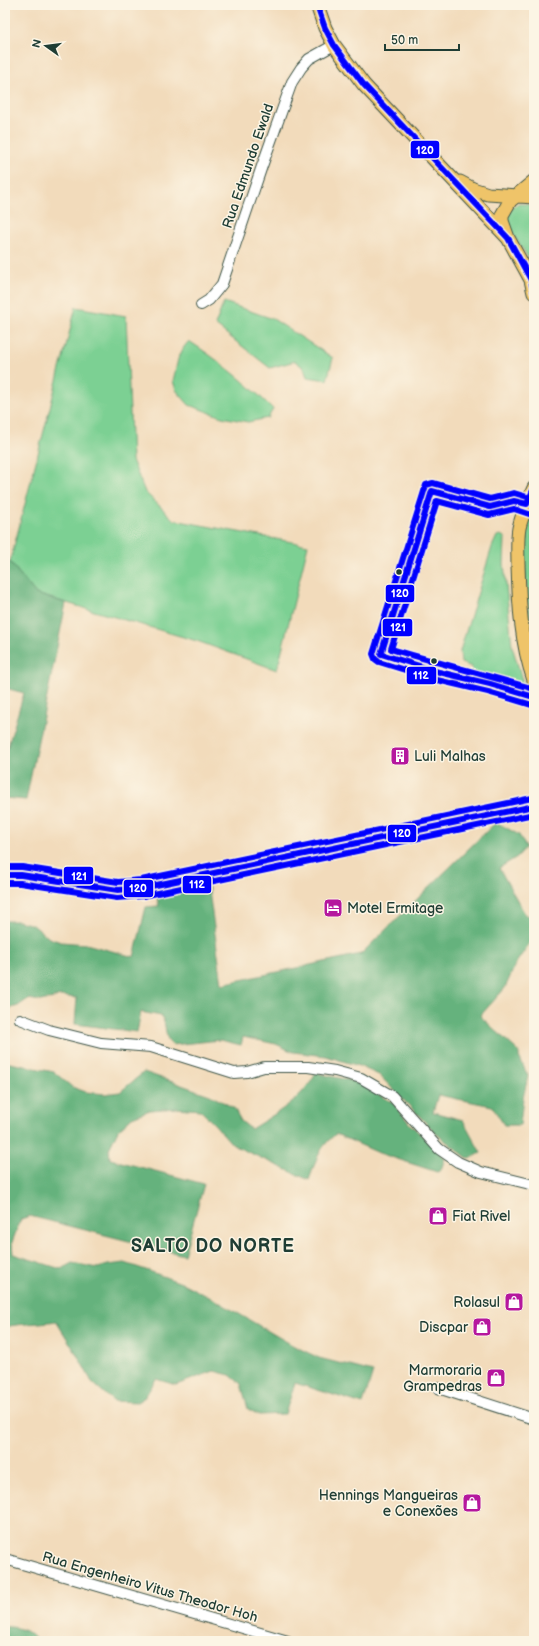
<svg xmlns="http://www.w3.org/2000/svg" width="539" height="1646" font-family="'Balsamiq Sans',sans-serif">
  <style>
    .green { fill: #7cd093; stroke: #4e8664 }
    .forest { fill: #65b27d; stroke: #427858 }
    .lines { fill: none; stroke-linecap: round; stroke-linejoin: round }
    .minor-casing { stroke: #3f5548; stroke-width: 12 }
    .major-casing { stroke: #3f5548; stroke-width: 15 }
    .minor { stroke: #fff; stroke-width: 10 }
    .major { stroke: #efc469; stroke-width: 13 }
    .bus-1-casing { stroke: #fcf5e5; stroke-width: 9 }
    .bus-2-casing { stroke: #fcf5e5; stroke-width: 9 }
    .bus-3-casing { stroke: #fcf5e5; stroke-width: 9 }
    .bus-1 { stroke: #00f; stroke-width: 6 }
    .bus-2 { stroke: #00f; stroke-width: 6 }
    .bus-3 { stroke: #00f; stroke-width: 6 }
    .bus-dot { fill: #1f3d34; stroke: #fcf5e5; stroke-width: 1.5 }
    .labels { text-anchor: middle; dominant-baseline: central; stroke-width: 3; stroke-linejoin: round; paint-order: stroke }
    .street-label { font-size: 14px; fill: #1f3d34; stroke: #fcf5e5 }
    .poi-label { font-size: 14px; fill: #1f3d34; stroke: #fcf5e5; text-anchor: end }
    .district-label { font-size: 18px; font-weight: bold; letter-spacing: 1px; fill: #1f3d34; stroke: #fcf5e5 }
    .line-badge { stroke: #fcf5e5; stroke-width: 1.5 }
    .badge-label { font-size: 11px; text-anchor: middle; font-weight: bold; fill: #fff }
  </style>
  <rect width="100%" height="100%" fill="#fcf5e5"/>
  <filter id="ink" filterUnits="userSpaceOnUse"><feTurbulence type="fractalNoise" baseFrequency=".025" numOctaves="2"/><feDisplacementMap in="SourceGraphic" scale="8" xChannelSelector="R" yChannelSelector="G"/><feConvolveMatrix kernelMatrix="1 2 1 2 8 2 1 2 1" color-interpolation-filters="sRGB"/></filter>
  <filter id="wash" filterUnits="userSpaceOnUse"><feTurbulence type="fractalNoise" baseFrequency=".012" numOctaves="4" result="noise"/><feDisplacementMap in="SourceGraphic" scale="16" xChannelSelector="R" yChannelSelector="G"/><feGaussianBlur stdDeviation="0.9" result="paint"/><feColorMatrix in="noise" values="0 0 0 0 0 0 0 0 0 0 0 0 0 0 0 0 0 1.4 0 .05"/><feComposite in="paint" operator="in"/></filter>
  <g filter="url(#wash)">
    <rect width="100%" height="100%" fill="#f2dbbb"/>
    <!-- green -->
    <path class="green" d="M519,204H526L534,207V272L529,259L508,226V212L513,206Z
      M224,302L273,319L333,358L327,380L307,377L304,368L295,361L270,368L215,325Z
      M76,307L126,316L132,460L145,492L174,520L308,545L277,670L197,641L36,594L10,562Z
      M189,341C220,361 247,383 273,409L268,418L248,422L222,417L189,405L176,390L173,381L178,359L184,347Z
      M529,514L534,515V635L531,631L530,624C527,590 519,547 529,514Z
      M500,535L505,537L504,564L512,646L524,686L471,673L472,667L461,663L460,651L492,547L497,536Z"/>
    <!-- forest -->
    <path class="forest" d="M10,562L36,594L66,603L26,800L5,798V756L24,693L5,688V564Z
      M496,822L519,835L526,847L517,857L499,868L525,914L534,919V937L516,963L505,988L480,1016L519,1052V1057L528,1076L523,1098L520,1125H504L492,1106L438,1095L433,1112L463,1120L481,1153L469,1159L439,1136L379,1075L359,1066L326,1056L293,1052L276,1044L243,1037L241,1045L220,1040L172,1045C163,1037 168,1025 161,1016L141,1012L137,1032L75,1024L77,998L61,996L41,1001L28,999L18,1006L5,1010V921H19L33,925L49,938L61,942L86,944L134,957L146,907L159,906L157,898L208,884L222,984L361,954Z
      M5,1062L54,1072L72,1087L86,1092L105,1094L120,1092L144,1072L210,1095L234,1108L241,1121L251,1129C275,1114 303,1099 316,1073L353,1081L392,1102L409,1123L445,1158L441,1170L437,1172L379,1153L336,1134C318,1148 316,1161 309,1180L233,1145L216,1126L200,1110L176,1108L150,1110L132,1117L118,1130L109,1149L110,1159L204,1184L184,1255L30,1216L21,1219L12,1242L13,1254L61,1269L72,1263L98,1268L108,1265L125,1263L149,1271L184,1284L215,1300L294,1346L319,1358L373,1372L363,1404L295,1383L285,1414L259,1415L248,1409L241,1384L230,1375L214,1371L176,1385L156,1379L145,1397L137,1402L113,1401L92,1382L76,1353L56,1321C39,1324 22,1323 5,1327Z
      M5,1627C16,1626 29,1631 36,1639L35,1641H5Z"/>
  </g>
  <g filter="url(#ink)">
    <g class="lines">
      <!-- minor casing -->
      <g class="minor-casing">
        <path id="minor" d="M201,305L209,300L222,284L261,169L292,82L301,68L309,59L334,45
          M5,875H21L118,890L142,888L534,806
          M20,1019L49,1030L101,1043L151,1047L234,1073L247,1072L264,1067H308L335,1071L361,1078L392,1096L439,1149L458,1162L481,1172L534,1185
          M438,1388L534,1419
          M5,1559L288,1641"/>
      </g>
      <!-- major casing -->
      <g class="major-casing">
        <path id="major" d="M317,5L325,28L334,45L364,85L508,238
          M534,181L510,201L502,215V221L508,238L531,280L534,293
          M460,182L473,189L488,194L534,197
          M534,488C528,501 522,514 519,528C517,539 518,553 518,565C519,603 521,643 534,680"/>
      </g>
      <!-- minor -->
      <use href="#minor" class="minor"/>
      <!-- major -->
      <use href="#major" class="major"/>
      <!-- bus-1 casing -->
      <g class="bus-1-casing">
        <path id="bus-1" d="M317,5L325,28L334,45L364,85L508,238L531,280L534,293
          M534,488L527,504L514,501L490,507L432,491L381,654L439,672L490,684L534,697
          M5,875H21L118,890L142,888L534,806"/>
      </g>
      <!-- bus-2 casing -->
      <g class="bus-2-casing">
        <path id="bus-2" d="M532,705L488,692L437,680L379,662L375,659L373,654L426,485L433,483L490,499L514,493L534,499
          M5,883H20L117,898L143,896L534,814"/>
      </g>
      <!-- bus-3 casing -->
      <g class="bus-3-casing">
        <path id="bus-3" d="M532,515L514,509L489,515L437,501L391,649C438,663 486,675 534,689
          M5,867H22L118,882L141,880L532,798"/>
      </g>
      <!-- bus-1 -->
      <use href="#bus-1" class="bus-1"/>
      <!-- bus-2 -->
      <use href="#bus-2" class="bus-2"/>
      <!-- bus-3 -->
      <use href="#bus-3" class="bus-3"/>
    </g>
  </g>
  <!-- icons -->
  <defs>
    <g id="building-square" transform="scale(1)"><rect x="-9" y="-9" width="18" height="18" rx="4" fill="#b5179e" stroke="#fcf5e5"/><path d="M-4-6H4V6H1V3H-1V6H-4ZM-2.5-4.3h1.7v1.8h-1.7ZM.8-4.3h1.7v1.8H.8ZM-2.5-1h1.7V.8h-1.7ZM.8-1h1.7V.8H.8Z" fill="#fff"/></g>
    <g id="hotel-square" transform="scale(1)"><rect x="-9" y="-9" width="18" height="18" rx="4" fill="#b5179e" stroke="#fcf5e5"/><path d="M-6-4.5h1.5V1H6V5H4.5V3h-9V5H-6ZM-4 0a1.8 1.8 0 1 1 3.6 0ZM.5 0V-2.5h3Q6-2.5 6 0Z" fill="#fff"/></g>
    <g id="shop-square" transform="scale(1)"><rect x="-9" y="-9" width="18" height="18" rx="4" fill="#b5179e" stroke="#fcf5e5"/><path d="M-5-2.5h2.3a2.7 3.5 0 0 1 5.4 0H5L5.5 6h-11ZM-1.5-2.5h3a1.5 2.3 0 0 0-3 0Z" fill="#fff"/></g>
  </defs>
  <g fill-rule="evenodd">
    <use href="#building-square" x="400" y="756"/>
    <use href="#hotel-square" x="333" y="908"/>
    <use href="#shop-square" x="438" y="1216"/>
    <use href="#shop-square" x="514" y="1302"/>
    <use href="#shop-square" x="482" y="1327"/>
    <use href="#shop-square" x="496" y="1378"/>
    <use href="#shop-square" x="472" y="1503"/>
  </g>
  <!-- markers -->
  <g class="bus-dot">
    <circle cx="399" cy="572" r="3.5"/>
    <circle cx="434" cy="661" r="3.5"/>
  </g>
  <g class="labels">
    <!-- street labels -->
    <g class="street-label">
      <text transform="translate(248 166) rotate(-71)">Rua Edmundo Ewald</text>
      <text transform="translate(150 1587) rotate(16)">Rua Engenheiro Vitus Theodor Hoh</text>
    </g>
    <!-- poi labels -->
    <g class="poi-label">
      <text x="414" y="756" text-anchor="start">Luli Malhas</text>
      <text x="347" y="908" text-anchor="start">Motel Ermitage</text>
      <text x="452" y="1216" text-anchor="start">Fiat Rivel</text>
      <text x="500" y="1302">Rolasul</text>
      <text x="468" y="1327">Discpar</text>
      <text x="482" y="1370">Marmoraria<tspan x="482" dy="16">Grampedras</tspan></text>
      <text x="458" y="1495">Hennings Mangueiras<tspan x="458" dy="16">e Conexões</tspan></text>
    </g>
    <!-- district labels -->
    <g class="district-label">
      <text x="213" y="1246">SALTO DO NORTE</text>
    </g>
  </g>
  <g class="line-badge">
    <rect x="410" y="140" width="30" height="19" rx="4" fill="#00f"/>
    <rect x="385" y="584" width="30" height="19" rx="4" fill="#00f"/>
    <rect x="382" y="618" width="31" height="19" rx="4" fill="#00f"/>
    <rect x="406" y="666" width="31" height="19" rx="4" fill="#00f"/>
    <rect x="387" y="824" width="30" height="19" rx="4" fill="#00f"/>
    <rect x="63" y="866" width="31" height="19" rx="4" fill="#00f"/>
    <rect x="182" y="875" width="30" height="19" rx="4" fill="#00f"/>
    <rect x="123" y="879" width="31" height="19" rx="4" fill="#00f"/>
  </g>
  <g class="badge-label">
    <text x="425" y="154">120</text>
    <text x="400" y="597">120</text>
    <text x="398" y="631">121</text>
    <text x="421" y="679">112</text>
    <text x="402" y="837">120</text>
    <text x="79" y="880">121</text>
    <text x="197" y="888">112</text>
    <text x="138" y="892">120</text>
  </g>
  <!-- margin -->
  <rect width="539" height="1646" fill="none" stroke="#fcf5e5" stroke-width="20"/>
  <!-- north arrow -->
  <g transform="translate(46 46) rotate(284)" stroke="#fcf5e5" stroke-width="3" paint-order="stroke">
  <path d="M0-3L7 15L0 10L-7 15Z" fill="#1f3d34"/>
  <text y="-6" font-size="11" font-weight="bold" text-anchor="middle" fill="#1f3d34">N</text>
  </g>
  <!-- scale -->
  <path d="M385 44v6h74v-6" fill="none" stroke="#1f3d34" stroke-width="2"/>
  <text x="391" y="44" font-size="12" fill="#1f3d34" stroke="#fcf5e5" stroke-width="3" paint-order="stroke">50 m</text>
</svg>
